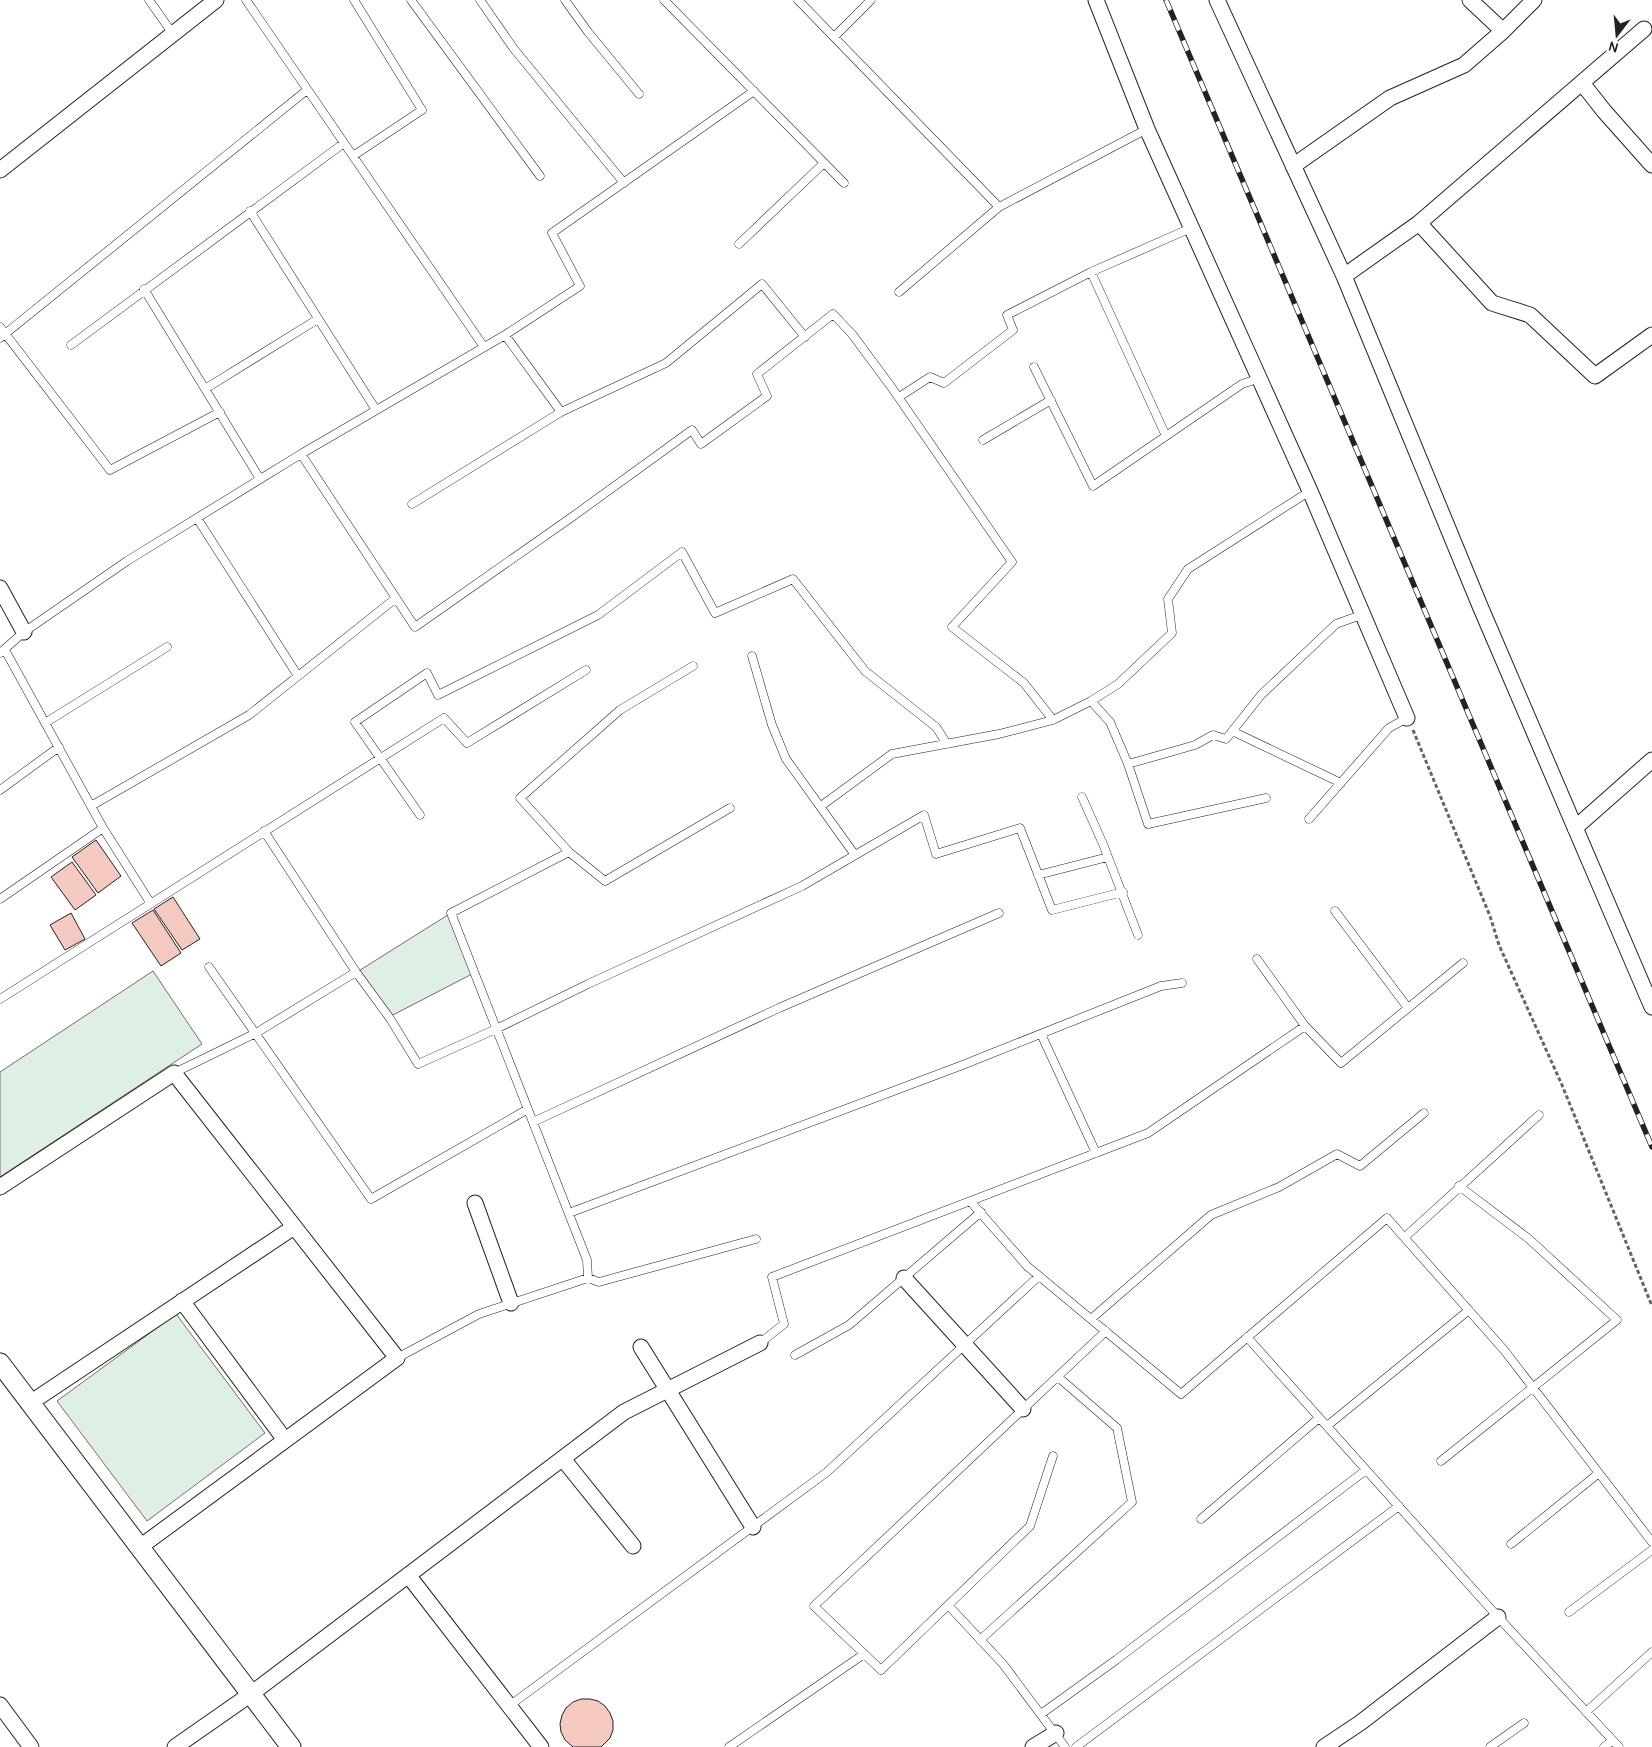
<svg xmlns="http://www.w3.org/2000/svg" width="1652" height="1747" font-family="Karla,sans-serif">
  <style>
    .green { fill: #e0efe3; stroke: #6f6f6f }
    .building { fill: #f3c9c0; stroke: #222 }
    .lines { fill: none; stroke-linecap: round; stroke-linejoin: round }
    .service-casing { stroke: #222; stroke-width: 9 }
    .minor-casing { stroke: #222; stroke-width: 17 }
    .tertiary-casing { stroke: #222; stroke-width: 21 }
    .path { stroke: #646464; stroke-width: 3; stroke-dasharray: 4 2.5; stroke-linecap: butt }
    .service { stroke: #fff; stroke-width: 8 }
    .minor { stroke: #fff; stroke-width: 15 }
    .tertiary { stroke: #fff; stroke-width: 19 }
    .rail-casing { stroke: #222; stroke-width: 5.5 }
    .rail { stroke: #fff; stroke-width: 4; stroke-dasharray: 11; stroke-linecap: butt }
  </style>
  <rect width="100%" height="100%" fill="#fff"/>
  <!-- green -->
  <path class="green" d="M451,913L474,973L389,1017L357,972Z
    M153,971L202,1044L0,1177V1072Z
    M176,1314L265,1433L147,1521L57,1401Z"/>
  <!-- building -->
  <path class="building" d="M96,840L121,876L98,893L72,857Z
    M72,862L96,895L75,910L51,877Z
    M173,897L200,939L182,950L154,909Z
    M153,910L181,953L161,966L132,923Z
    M71,913L85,939L65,950L50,925Z
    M581,1699H590L598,1701L605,1706L610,1713L613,1721V1730L610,1738L601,1747H573L565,1740L561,1732L560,1724L562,1715L566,1708L573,1702Z"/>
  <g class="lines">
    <!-- service casing -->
    <g class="service-casing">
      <path id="service" d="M149,0L173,34
        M246,0L484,347
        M411,0L540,176
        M480,0L514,49L624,183
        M565,0L588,32L639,94
        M664,0L844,183
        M798,0L999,207
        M834,37L871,0
        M353,156L422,110L354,0
        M250,211L376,410
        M739,244L824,163
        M1091,272L1166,436
        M144,289L260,479
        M899,292L999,207L1147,129
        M0,327L110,470L220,412
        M505,335L580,286L552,233L754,91
        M0,338L307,90
        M71,345L344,143
        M1034,367L1093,486L1242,384L1260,378
        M205,389L318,319
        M899,397L930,377L944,383L1013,330L1007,315L1091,272L1191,228
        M983,440L1051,400
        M301,454L415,627L572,517L692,430L701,444L767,396L757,374L833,314L852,334L892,388L1012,562L952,627L1024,683L1053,720
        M412,504L561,412L666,363L762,284L805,337
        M197,518L298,676
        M5,650L103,828L151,904
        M0,653L24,632L127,561L301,454L505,335L561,412
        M752,656L772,725L786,759L855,855
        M693,666L620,710L520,798L569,852L605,881L730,808
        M1091,701L1110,722L1128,764L1148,824L1266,798
        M45,723L167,647
        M1232,731L1341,783
        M1128,764L1195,745L1213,735L1226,739L1261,695L1336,624L1364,614
        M0,790L59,747
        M1082,797L1103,844L1138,935
        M91,806L249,715L396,598
        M821,806L892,754L999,734L1053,720L1091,701L1118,684L1172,633L1168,599L1188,569L1310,491
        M420,815L355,722L427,673L438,695L598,615L682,552L715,613L793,579L865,671L936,727L947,744
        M1309,819L1389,728L1407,718
        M264,831L356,972L389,1017L418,1064L496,1029L588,984L802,886L924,815L936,854L1020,828L1052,910L1123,892
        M569,852L451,913L587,1260L588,1278
        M1038,875L1108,857
        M0,899L103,828
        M1335,911L1408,1008
        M1257,959L1305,1026L1341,1063L1463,963
        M209,967L371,1199L528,1109
        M0,999L444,718L467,743L586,670
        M1041,1034L1096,1153
        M174,1073L256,1033L356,972
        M533,1122L779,1008L999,913
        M971,1202L1027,1266L1181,1394L1387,1218L1504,1350L1652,1542
        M569,1213L960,1066L1161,986L1182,983
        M1405,1237L1539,1115
        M1091,1319L1211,1215L1279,1187L1337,1154L1360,1166L1424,1113
        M1247,1337L1498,1617L1619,1747
        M760,1343L784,1324L772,1277L1148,1133L1305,1026
        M795,1355L849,1325L981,1212
        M397,1358L479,1314L588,1278L599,1282L756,1239
        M1327,1426L1469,1310
        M1053,1456L1030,1526L881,1670L814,1606L1106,1331
        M1441,1461L1617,1320L1529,1239L1459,1186
        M1201,1519L1319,1418
        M1511,1544L1599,1473
        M948,1605L1003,1664L1065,1747
        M1569,1612L1652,1550
        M980,1640L1132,1502L1117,1428L1058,1377
        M509,1706L827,1472L1039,1276
        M1586,1712L1652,1652
        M1041,1714L1116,1660L1366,1470
        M729,1747L864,1654
        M1076,1747L1399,1506
        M1490,1747L1524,1723
        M1604,1747L1612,1741"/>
    </g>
    <!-- minor casing -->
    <g class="minor-casing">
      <path id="minor" d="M1096,0L1147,129L1310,491L1407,718
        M1217,0L1344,276L1480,606L1652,1007
        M1503,31L1534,0
        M1582,83L1604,111L1652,165
        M1293,166L1390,98L1464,65L1503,31L1470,0
        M0,170L216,0
        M1419,223L1644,29
        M1344,276L1419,223L1492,303L1530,315L1595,376L1652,335
        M0,588L24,632
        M1575,828L1652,760
        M0,1187L174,1073L397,1358L140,1547
        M475,1203L511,1303
        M904,1278L1023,1409
        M182,1301L285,1440
        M641,1347L753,1527
        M30,1403L294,1227
        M563,1459L633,1546
        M408,1575L541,1747
        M0,1705L31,1747
        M175,1747L251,1694L624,1412L760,1343
        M1033,1747L1056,1733
        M1324,1747L1360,1723L1498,1617"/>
    </g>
    <!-- tertiary casing -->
    <g class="tertiary-casing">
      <path id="tertiary" d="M0,1363L291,1747"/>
    </g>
    <!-- path -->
    <path class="path" d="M1413,730L1490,916L1499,945L1562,1085L1652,1306"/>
    <!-- service -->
    <use href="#service" class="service"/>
    <!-- minor -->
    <use href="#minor" class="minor"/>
    <!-- tertiary -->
    <use href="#tertiary" class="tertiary"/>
    <!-- rail casing -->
    <g class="rail-casing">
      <path id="rail" d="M1166,0L1652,1147"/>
    </g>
    <!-- rail -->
    <use href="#rail" class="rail"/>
  </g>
  <!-- north arrow -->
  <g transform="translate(1617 35) rotate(196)" stroke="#ffffff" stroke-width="4" paint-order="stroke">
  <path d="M0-4L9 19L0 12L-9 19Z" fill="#222222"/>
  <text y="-8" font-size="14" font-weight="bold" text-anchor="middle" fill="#222222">N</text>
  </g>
</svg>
